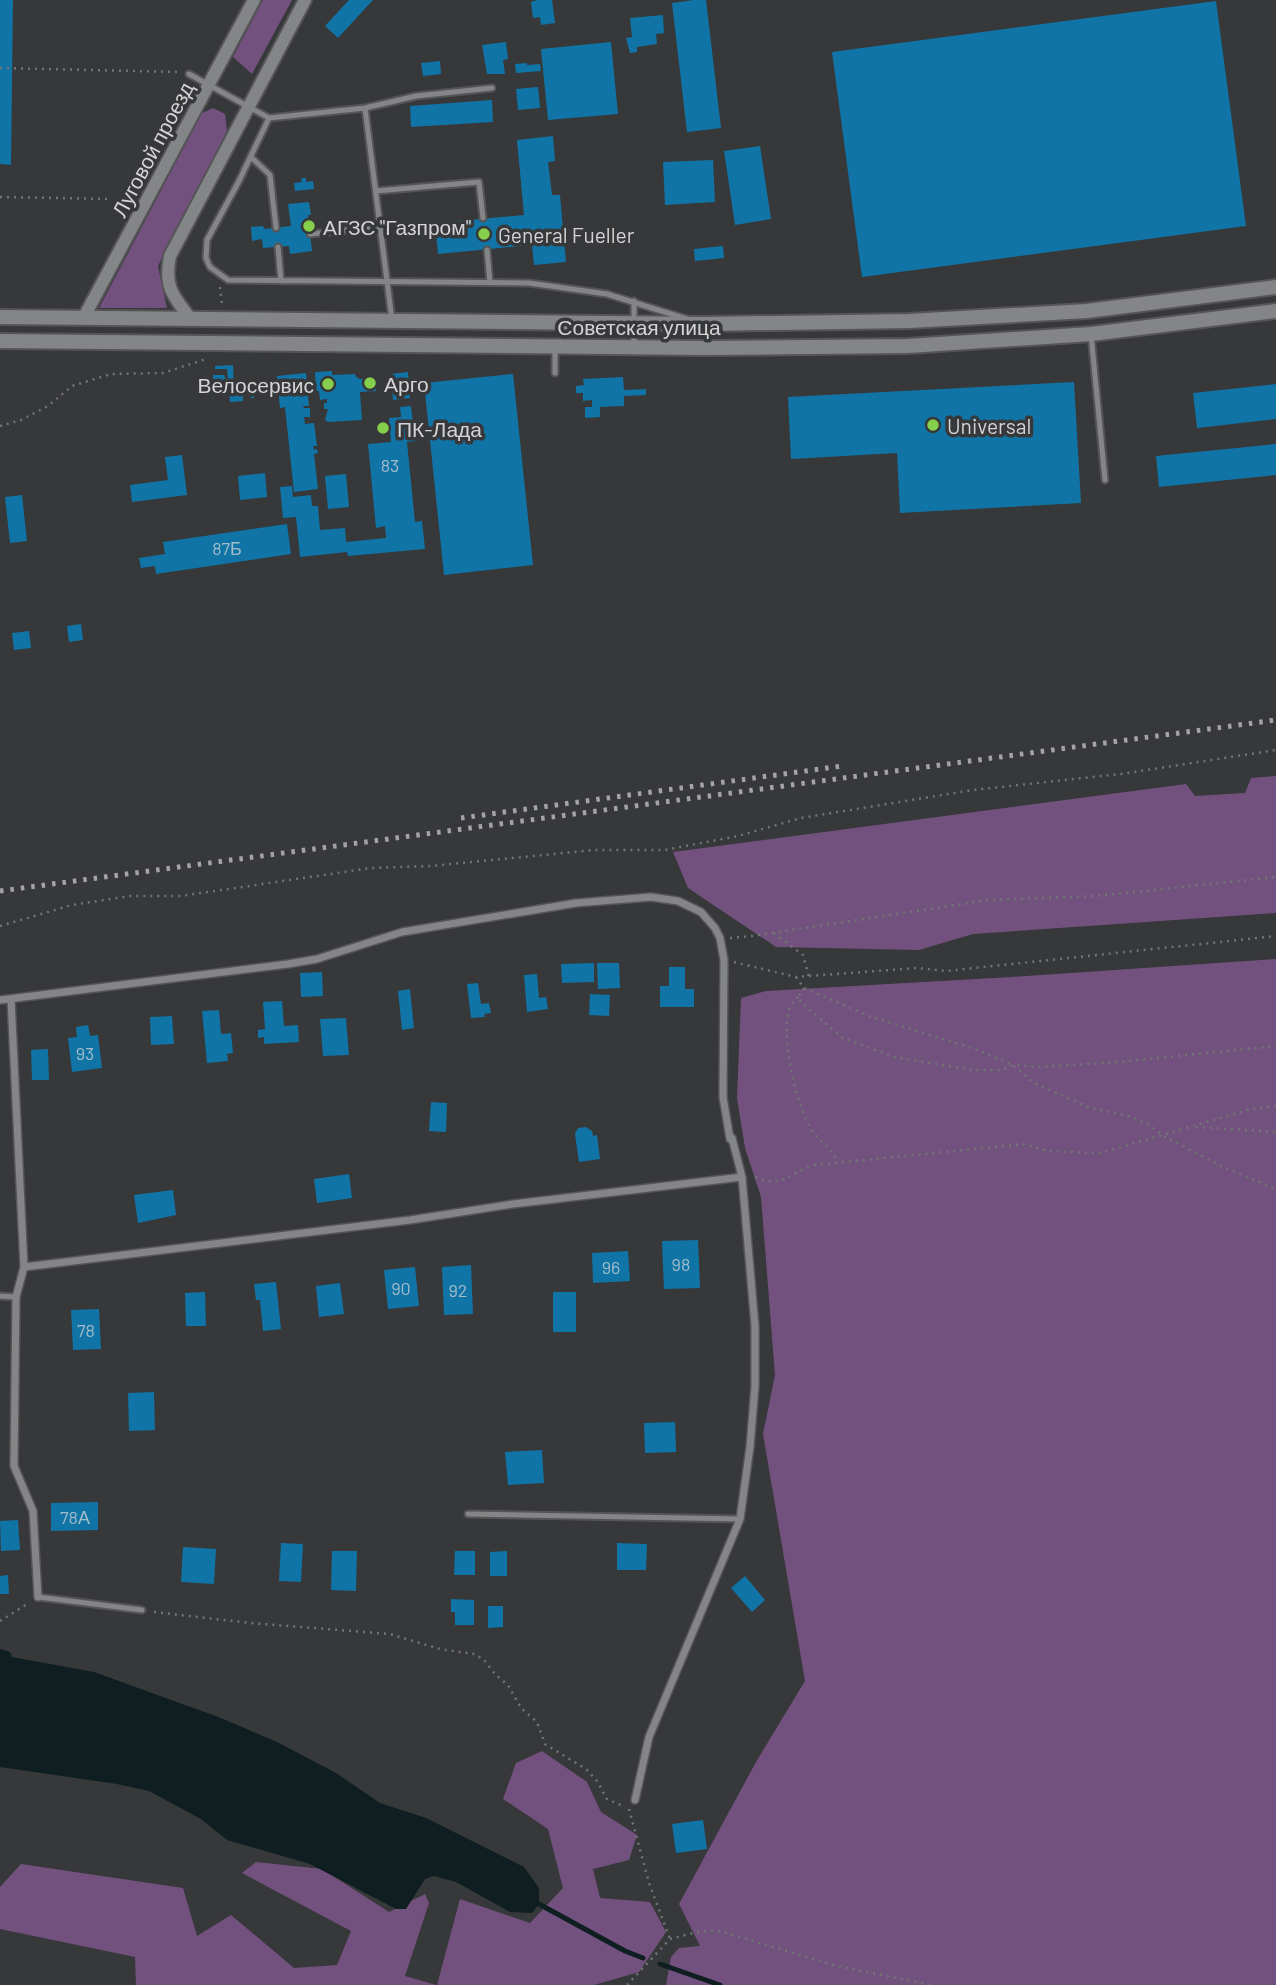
<svg xmlns="http://www.w3.org/2000/svg" width="1276" height="1985" font-family="Barlow,sans-serif">
  <style>
    .green { fill: #73517f }
    .water { fill: #0e1e21 }
    .lines { fill: none; stroke-linecap: round; stroke-linejoin: round }
    .stream { stroke: #0e1e21; stroke-width: 5 }
    .building { fill: #1174a6 }
    .service-casing { stroke: #555557; stroke-width: 9 }
    .minor-casing { stroke: #555557; stroke-width: 10 }
    .tertiary-casing { stroke: #555557; stroke-width: 16 }
    .secondary-casing { stroke: #555557; stroke-width: 18 }
    .path { stroke: #737476; stroke-width: 2.5; stroke-dasharray: 2 5; stroke-linecap: butt }
    .service { stroke: #848587; stroke-width: 5 }
    .minor { stroke: #848587; stroke-width: 7 }
    .tertiary { stroke: #848587; stroke-width: 12 }
    .secondary { stroke: #848587; stroke-width: 14 }
    .rail { stroke: #a4a4a6; stroke-width: 5; stroke-dasharray: 3.5 7; stroke-linecap: butt }
    .poi-dot { fill: #86cf4c; stroke: #37383a; stroke-width: 2.5 }
    .labels { text-anchor: middle; dominant-baseline: central; stroke-width: 7; stroke-linejoin: round; paint-order: stroke }
    .number-label { font-size: 18px; fill: #a3bcca }
    .street-label { font-size: 21px; fill: #d4d4d6; stroke: #37383a }
    .poi-label { font-size: 21px; fill: #d4d4d6; stroke: #37383a; text-anchor: start }
  </style>
  <rect width="100%" height="100%" fill="#37383a"/>
  <!-- green -->
  <path class="green" d="M263,0H292L252,74L233,57Z
    M213,108L225,114L227,131L158,266L167,308H99L202,113Z
    M1276,776V913L973,934L919,950L776,947L688,888L673,852L1186,784L1195,796L1245,793L1251,778Z
    M1276,959V1985H666L671,1957L679,1948L700,1946L679,1904L756,1762L805,1681L763,1434L775,1375L761,1197L745,1148L737,1098L741,998L766,991L1011,977Z
    M542,1751L587,1782L601,1812L637,1835L629,1860L593,1869L600,1898L650,1902L666,1932L639,1972L594,1985H437L460,1899L530,1923L563,1888L548,1829L503,1799L516,1763Z
    M256,1862L322,1869L389,1912L425,1894L429,1903L405,1976L436,1985H136L135,1957L0,1929V1887L21,1864L183,1888L197,1936L231,1915L294,1968L337,1965L351,1931L242,1873Z"/>
  <!-- water -->
  <path class="water" d="M0,1649L10,1652L12,1657L94,1672L221,1718L277,1742L336,1773L380,1803L426,1818L524,1867L539,1888V1904L532,1913L510,1912L456,1882L434,1876L425,1879L406,1909H396L310,1864L227,1840L201,1819L149,1791L117,1784L0,1767Z"/>
  <g class="lines">
    <!-- stream -->
    <path class="stream" d="M539,1904L625,1951L643,1958
      M660,1964L720,1985"/>
  </g>
  <!-- building -->
  <path class="building" d="M0,0H13L11,165L0,164Z
    M349,0H373L338,38L325,26Z
    M537,0H552L555,23L541,25L540,17L533,18L531,2Z
    M694,0H706L721,128L687,132L672,3Z
    M1216,1L1246,226L862,277L832,52Z
    M663,15L664,33L656,34L657,44L637,47V52L630,53L626,38L632,37L630,18Z
    M506,42L508,59L503,60L505,74H487L482,45Z
    M611,42L618,114L548,120L541,49Z
    M440,61L441,74L423,76L421,63Z
    M527,63V65L540,64L541,71L516,73L515,64Z
    M538,87L540,108L518,110L516,89Z
    M492,100L493,122L411,127L410,106Z
    M553,136L555,161L548,162L552,195H560L566,262L534,265L532,245L438,254L435,223L524,215L517,140Z
    M760,146L771,219L735,225L724,151Z
    M713,160L715,202L665,205L663,162Z
    M301,178H306V182L313,181L314,189L295,191L294,183L302,182Z
    M309,202L311,215H308L312,251L290,254L289,246L263,248L262,239L252,241L251,227L263,226L264,229L291,226L288,204Z
    M723,246L724,258L695,261L694,249Z
    M233,365L234,389L214,392L213,375H224L225,378H228L227,369H215V366Z
    M332,371V375L355,374L356,377L360,379L375,378L376,391L360,392L362,420L328,422L325,420L328,409H324V403H327V399L320,400L319,391H316L315,372Z
    M408,372L410,398L393,400L391,374Z
    M306,373L309,406H303L304,408H310V417H304L305,424L314,423L317,446H313L314,450L317,449L318,453L314,454L318,489L294,492L285,407L280,408L277,376Z
    M513,374L533,565L444,575L424,383Z
    M623,377L624,390L646,389V395L624,396V406L600,407V417L585,418V407H592V400L583,401V393H576V386L584,385L583,379Z
    M1074,382L1081,503L900,513L897,453L791,459L788,397Z
    M249,384L250,389H254V398H251V394H246V390H243V401L230,402L229,392H236L235,385Z
    M1276,384V419L1197,428L1193,393Z
    M411,406L415,441L407,442L415,522L422,521L425,549L348,556L347,552L300,557L296,517L283,518L280,487L292,486L293,497L311,495L312,506H318L320,530L345,528L346,542L386,538L385,526L376,528L368,444L391,442L389,418L401,417L400,407Z
    M1276,444V475L1159,487L1156,456Z
    M182,455L187,495L132,502L130,485L168,480L165,457Z
    M265,473L267,497L240,500L238,476Z
    M346,474L349,507L328,509L325,476Z
    M22,495L27,541L10,543L5,497Z
    M287,524L291,554L156,574L155,566L141,568L139,558L165,554L163,542Z
    M81,624L83,640L69,642L67,626Z
    M29,631L31,648L14,650L12,633Z
    M594,963V982L562,983L561,964Z
    M597,963H619L620,988L598,989Z
    M669,967H685V989H694V1007H660V986H669Z
    M322,972L323,996L301,997L300,973Z
    M537,974L539,998L546,997L548,1009L527,1012L524,975Z
    M478,983L481,1004L489,1003L491,1013L484,1014L485,1017L471,1018L467,984Z
    M410,989L414,1028L402,1030L398,991Z
    M590,994L610,995L609,1016L589,1015Z
    M282,1001L284,1026L298,1025L299,1042L264,1044V1037L258,1038V1030L265,1029L263,1002Z
    M219,1010L221,1034L231,1033L233,1053L227,1054L228,1061L207,1063L202,1011Z
    M172,1016L174,1044L151,1045L150,1017Z
    M346,1018L349,1055L323,1056L320,1019Z
    M88,1025L90,1036L98,1035L102,1068L72,1072L68,1038L77,1037L76,1027Z
    M48,1049L49,1080H32L31,1050Z
    M431,1102L447,1103L446,1132L429,1131Z
    M586,1127L592,1131L593,1136L597,1135L600,1159L579,1162L575,1134L578,1128Z
    M349,1174L352,1198L317,1203L314,1179Z
    M173,1190L176,1215L138,1223L134,1195Z
    M698,1240L700,1288L664,1289L662,1241Z
    M628,1251L630,1281L593,1283L592,1253Z
    M471,1265L473,1314L444,1315L442,1267Z
    M415,1267L419,1306L388,1309L384,1270Z
    M276,1282L281,1329L263,1331L260,1300H256L254,1284Z
    M340,1283L344,1314L319,1317L316,1286Z
    M205,1292L206,1326H186L185,1293Z
    M553,1292H576V1332H553Z
    M99,1309L101,1349L73,1350L71,1310Z
    M154,1392L155,1430L129,1431L128,1393Z
    M675,1422L676,1452L645,1453L644,1423Z
    M542,1450L544,1483L508,1485L505,1452Z
    M98,1502V1530L51,1531V1503Z
    M18,1520L20,1550L1,1551L0,1521Z
    M281,1543L303,1544L301,1582L279,1581Z
    M617,1543L647,1544L646,1570H617Z
    M183,1547L216,1549L214,1584L181,1582Z
    M332,1551H357L356,1591L331,1590Z
    M455,1551H475V1575H454Z
    M507,1551V1576H490V1552Z
    M8,1575L9,1594H0V1576Z
    M745,1576L765,1600L752,1612L731,1588Z
    M451,1599L474,1600V1625H455V1612H451Z
    M488,1606H503V1627L488,1628Z
    M703,1820L707,1849L676,1853L672,1824Z"/>
  <g class="lines">
    <!-- service casing -->
    <g class="service-casing">
      <path id="service" d="M189,74L269,118L365,108L416,96L492,88
        M365,108L392,320
        M269,118L239,181L207,240L206,258L210,267L228,280L529,283L607,294L687,319
        M251,157L270,175L276,228
        M376,191L479,182L483,218
        M310,234L381,227
        M278,247L281,281
        M487,250L490,283
        M1091,334L1105,480
        M634,347V301
        M555,373V349
        M0,1296L16,1297
        M468,1514L740,1519
        M38,1597L142,1610"/>
    </g>
    <!-- minor casing -->
    <g class="minor-casing">
      <path id="minor" d="M11,999L24,1267L410,1220L513,1204L742,1177
        M0,1000L288,964L317,959L402,932L576,903L651,897L678,901L701,912L715,928L720,938L724,960L723,1097L730,1139L732,1138L742,1177L755,1326V1386L750,1447L740,1519L649,1737L635,1800
        M24,1267L16,1297L14,1466L33,1511L38,1597"/>
    </g>
    <!-- tertiary casing -->
    <g class="tertiary-casing">
      <path id="tertiary" d="M84,317L254,0
        M190,318C172,295 164,286 170,256L305,0"/>
    </g>
    <!-- secondary casing -->
    <g class="secondary-casing">
      <path id="secondary" d="M0,317L703,324L909,321L1087,311L1276,287
        M0,341L706,348L908,346L1091,334L1276,311"/>
    </g>
    <!-- path -->
    <path class="path" d="M0,68L179,72
      M0,197L109,199
      M220,287L222,305
      M0,426L21,420L48,406L72,386L111,374L163,373L206,359
      M0,926L72,905L130,896H181L371,868L431,866L594,850H665L738,836L801,818L973,790L1121,774L1276,750
      M774,933L803,955L809,977
      M730,938L752,936L988,900L1096,896L1276,877
      M734,962L796,977L917,968L946,971L1276,936
      M796,977L804,988L869,1016L972,1048L1013,1065L1034,1083L1088,1107L1132,1117L1149,1125L1164,1136L1221,1166L1276,1189
      M804,988L798,997L804,1005L843,1038L894,1057L973,1070H1002L1013,1065L1038,1067L1119,1062L1276,1046
      M798,997C796,1000 793,1002 791,1005C778,1029 797,1111 813,1132C822,1144 832,1148 837,1162
      M1196,1127L1276,1132
      M755,1177C785,1189 787,1173 814,1165L1025,1144L1047,1151L1101,1153L1251,1109L1276,1106
      M154,1612L250,1623L390,1634L440,1649L475,1654L484,1660L495,1674L508,1685L521,1708L537,1722L545,1744L586,1769L597,1781L607,1799L625,1807
      M0,1621L29,1603
      M629,1809L649,1883L670,1939
      M627,1985L670,1939L701,1931H720L837,1966L931,1985"/>
    <!-- service -->
    <use href="#service" class="service"/>
    <!-- minor -->
    <use href="#minor" class="minor"/>
    <!-- tertiary -->
    <use href="#tertiary" class="tertiary"/>
    <!-- secondary -->
    <use href="#secondary" class="secondary"/>
    <!-- rail -->
    <path class="rail" d="M461,818L842,766
      M0,891L1276,720"/>
  </g>
  <!-- markers -->
  <g class="poi-dot">
    <circle cx="309" cy="226" r="7"/>
    <circle cx="484" cy="234" r="7"/>
    <circle cx="370" cy="383" r="7"/>
    <circle cx="328" cy="384" r="7"/>
    <circle cx="933" cy="425" r="7"/>
    <circle cx="383" cy="428" r="7"/>
  </g>
  <g class="labels">
    <!-- number labels -->
    <g class="number-label">
      <text x="390" y="465">83</text>
      <text x="227" y="548">87Б</text>
      <text x="85" y="1053">93</text>
      <text x="681" y="1264">98</text>
      <text x="611" y="1267">96</text>
      <text x="401" y="1288">90</text>
      <text x="458" y="1290">92</text>
      <text x="86" y="1330">78</text>
      <text x="75" y="1517">78А</text>
    </g>
    <!-- street labels -->
    <g class="street-label">
      <text transform="translate(152 149) rotate(-62)">Луговой проезд</text>
      <text x="639" y="326">Советская улица</text>
    </g>
    <!-- poi labels -->
    <g class="poi-label">
      <text x="323" y="226">АГЗС "Газпром"</text>
      <text x="498" y="234">General Fueller</text>
      <text x="384" y="383">Арго</text>
      <text x="314" y="384" text-anchor="end">Велосервис</text>
      <text x="947" y="425">Universal</text>
      <text x="397" y="428">ПК-Лада</text>
    </g>
  </g>
</svg>
